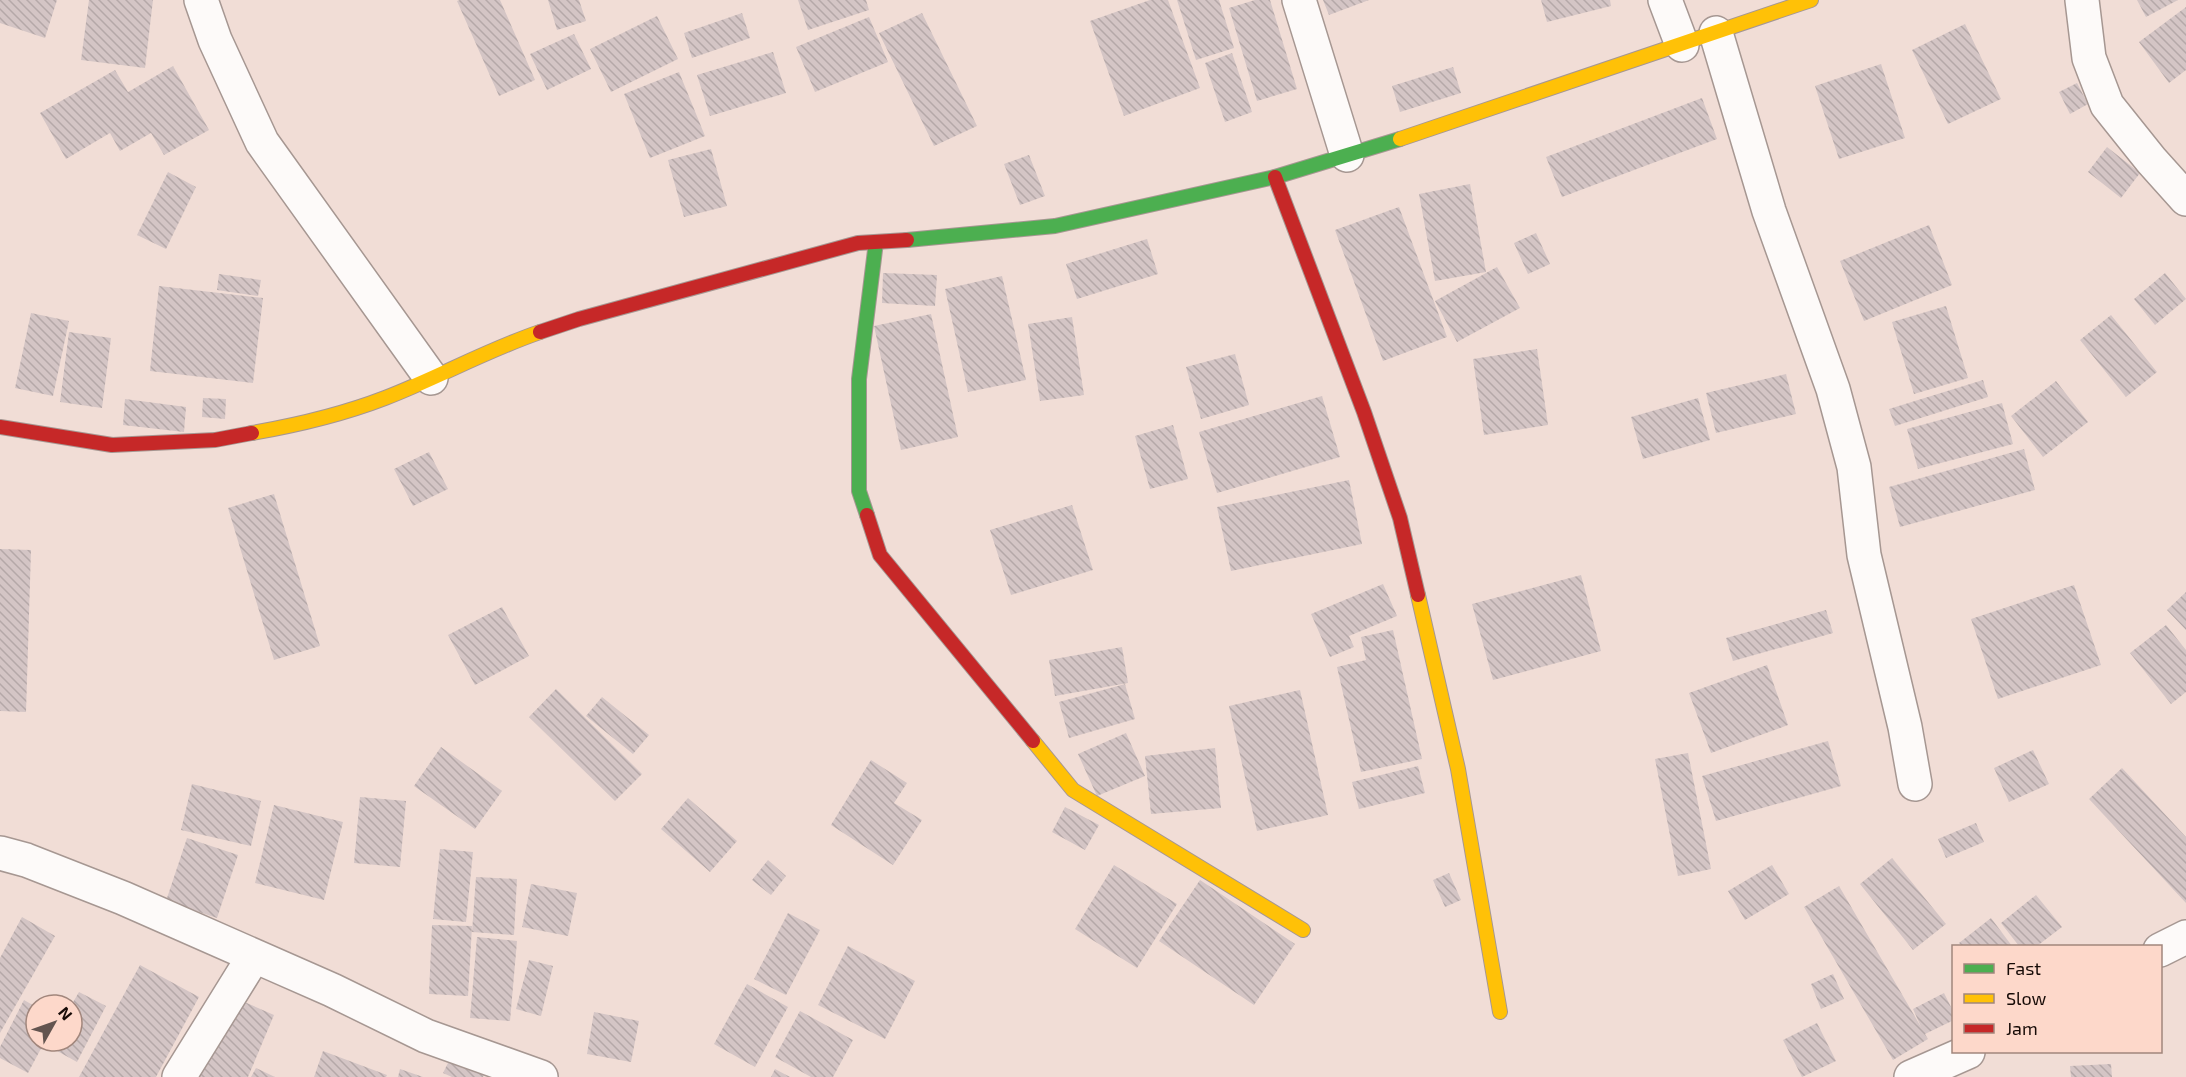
<svg xmlns="http://www.w3.org/2000/svg" width="2186" height="1077" font-family="'Exo 2',sans-serif">
  <style>
    .building { fill: url(#building-back-hatch) }
    .lines { fill: none; stroke-linecap: round; stroke-linejoin: round }
    .street-casing { stroke: #a69792; stroke-width: 36 }
    .fast-casing { stroke: #a69792; stroke-width: 16 }
    .slow-casing { stroke: #a69792; stroke-width: 16 }
    .jam-casing { stroke: #a69792; stroke-width: 16 }
    .street { stroke: #fdfaf9; stroke-width: 33 }
    .fast { stroke: #4caf50; stroke-width: 14 }
    .slow { stroke: #ffc107; stroke-width: 14 }
    .jam { stroke: #c62828; stroke-width: 14 }
  </style>
  <defs>
    <pattern id="building-back-hatch" width="6" height="6" patternUnits="userSpaceOnUse" patternTransform="scale(1.5)"><rect width="6" height="6" fill="#d4c5c5"/><path d="M-1 5l2 2M0 0l6 6M5-1l2 2" fill="none" stroke="#b5a8a8"/></pattern>
  </defs>
  <rect width="100%" height="100%" fill="#f1ddd6"/>
  <!-- building -->
  <path class="building" d="M0,0H57L45,38L0,23Z
    M89,0H153L145,68L81,60Z
    M460,0H500L535,80L499,96L457,1Z
    M548,0H579L586,21L557,30Z
    M798,0H866L869,10L808,30Z
    M1150,0H1168L1200,88L1124,116L1090,21Z
    M1177,0H1219L1234,48L1196,60Z
    M1255,0H1270L1297,89L1257,101L1229,8Z
    M1323,0H1369L1329,15Z
    M1541,0H1610L1611,6L1547,22Z
    M2137,0H2178L2146,17Z
    M2186,7V70L2169,83L2139,42Z
    M742,13L750,38L692,58L684,33Z
    M922,13L977,126L934,146L879,33Z
    M657,16L678,59L611,92L590,49Z
    M869,17L888,62L815,92L796,47Z
    M1965,24L2001,99L1948,124L1912,50Z
    M574,34L591,69L547,90L530,54Z
    M773,52L786,93L710,116L697,75Z
    M1232,53L1252,112L1225,122L1205,63Z
    M1881,64L1905,138L1839,159L1815,86Z
    M173,66L209,130L164,155L151,133L120,151L110,133L66,159L40,113L115,70L128,92Z
    M1453,67L1461,93L1400,112L1392,86Z
    M679,72L705,136L650,158L624,94Z
    M2077,83L2088,104L2070,114L2059,92Z
    M1702,98L1717,139L1562,197L1546,157Z
    M2107,147L2140,173L2121,198L2088,172Z
    M711,149L727,206L684,217L668,160Z
    M1029,155L1045,196L1020,205L1004,164Z
    M168,172L196,187L166,249L137,235Z
    M1470,184L1486,272L1435,281L1419,194Z
    M1399,207L1447,337L1383,361L1335,230Z
    M1929,225L1952,285L1864,321L1840,261Z
    M1536,233L1550,264L1528,274L1514,243Z
    M1147,239L1158,274L1077,299L1066,264Z
    M1497,267L1520,308L1457,342L1435,301Z
    M883,273L937,275L935,306L882,303Z
    M2165,273L2186,299L2155,325L2134,299Z
    M219,274L261,280L258,296L217,290Z
    M1002,276L1026,380L968,392L945,289Z
    M159,286L263,298L253,383L150,371Z
    M1946,306L1968,378L1914,394L1892,322Z
    M31,313L69,321L53,396L15,388Z
    M931,314L958,437L901,450L874,326Z
    M2111,315L2157,372L2126,397L2080,340Z
    M1072,317L1084,395L1040,401L1028,324Z
    M69,332L111,338L102,408L60,402Z
    M1537,349L1548,425L1484,435L1473,359Z
    M1235,354L1249,405L1201,419L1186,367Z
    M1786,374L1796,414L1716,433L1706,393Z
    M1983,380L1988,397L1895,426L1889,409Z
    M2056,381L2088,422L2043,457L2011,416Z
    M1322,396L1340,457L1217,493L1199,432Z
    M203,398L226,399L225,419L202,417Z
    M1698,398L1710,440L1643,459L1631,417Z
    M125,399L186,407L184,432L123,425Z
    M2002,403L2013,444L1918,469L1907,429Z
    M1173,425L1188,479L1150,489L1135,436Z
    M2024,449L2035,490L1900,527L1889,487Z
    M429,452L448,489L413,506L394,469Z
    M1349,480L1362,544L1231,571L1217,507Z
    M274,494L320,646L274,660L228,508Z
    M1072,505L1093,570L1011,595L990,530Z
    M0,549L31,550L26,712L0,711Z
    M1581,575L1601,651L1493,680L1472,604Z
    M1383,584L1397,616L1349,636L1354,647L1330,657L1311,614Z
    M2074,585L2101,665L1998,699L1971,619Z
    M2186,592V630L2167,610Z
    M502,607L529,656L475,685L448,635Z
    M1826,610L1833,633L1733,661L1726,638Z
    M2166,625L2186,650V692L2171,704L2130,653Z
    M1393,630L1422,759L1361,772L1337,667L1366,660L1361,637Z
    M1122,647L1128,683L1055,696L1049,660Z
    M1767,665L1788,725L1711,753L1689,693Z
    M1125,684L1135,719L1069,738L1059,702Z
    M556,689L642,774L615,801L529,717Z
    M1300,690L1328,815L1257,831L1229,706Z
    M602,697L649,735L633,754L586,716Z
    M1126,733L1145,776L1097,796L1078,754Z
    M1828,741L1841,786L1716,821L1702,776Z
    M441,747L502,791L475,829L414,786Z
    M1215,748L1221,808L1151,814L1145,756Z
    M2033,750L2049,784L2009,802L1994,768Z
    M1688,753L1711,869L1678,876L1655,759Z
    M871,760L907,783L894,803L922,820L893,865L831,825Z
    M1418,766L1425,793L1359,809L1352,782Z
    M2122,768L2186,837V903L2089,799Z
    M192,784L261,801L251,846L181,830Z
    M360,797L406,801L400,867L354,863Z
    M688,798L737,841L710,872L661,829Z
    M274,805L343,822L324,900L255,883Z
    M1065,807L1099,825L1085,850L1052,832Z
    M1976,823L1984,842L1946,858L1938,839Z
    M187,838L238,855L217,918L166,901Z
    M440,849L473,852L466,922L433,919Z
    M1892,858L1946,924L1913,950L1860,884Z
    M768,860L786,876L771,895L752,880Z
    M1114,865L1177,904L1137,968L1075,929Z
    M1772,865L1789,894L1745,920L1728,891Z
    M1449,873L1461,900L1445,907L1433,880Z
    M476,877L517,879L514,935L472,932Z
    M1200,880L1295,944L1254,1005L1159,941Z
    M531,884L577,893L568,936L522,927Z
    M1839,886L1921,1027L1913,1009L1944,993L1954,1013V1020L1925,1034L1928,1039L1893,1060L1804,907Z
    M2036,895L2062,927L2037,946H2019L2001,923Z
    M788,913L820,930L786,995L754,979Z
    M22,917L55,936L0,1033V958Z
    M1991,918L2012,946H1962L1959,943Z
    M432,925L472,926L468,996L429,994Z
    M477,937L517,941L510,1021L470,1018Z
    M848,946L915,981L885,1039L818,1005Z
    M529,960L553,966L541,1016L516,1009Z
    M140,965L199,997L156,1077H79Z
    M1833,974L1844,999L1821,1009L1811,984Z
    M747,984L788,1007L755,1067L714,1044Z
    M79,992L106,1006L77,1062L50,1047L53,1041H72V1004Z
    M233,997L274,1015L248,1077H199Z
    M24,1000L36,1007V1041H45L28,1073L0,1058V1047Z
    M800,1011L853,1040L833,1077H811L775,1057Z
    M594,1012L639,1021L631,1062L587,1054Z
    M1817,1023L1836,1061L1802,1077L1783,1040Z
    M323,1051L387,1075L386,1077H314Z
    M451,1057L485,1073L483,1077H452L443,1073Z
    M2111,1064L2112,1077H2071L2070,1066Z
    M256,1068L275,1077H251Z
    M400,1069L423,1077H398Z
    M775,1069L790,1077H771Z"/>
  <g class="lines">
    <!-- street casing -->
    <g class="street-casing">
      <path id="street" d="M201,0L215,40L262,142L431,378
        M1299,0L1347,155
        M1665,0L1682,45
        M2082,0L2089,58L2107,105L2151,160L2186,199
        M1716,33L1769,211L1833,389L1854,467L1864,555L1905,727L1915,784
        M0,853L26,860L123,898L332,990L426,1036L541,1077
        M2160,950L2186,937
        M179,1077L254,956
        M1911,1077L1968,1052"/>
    </g>
    <!-- fast casing -->
    <g class="fast-casing">
      <path id="fast" d="M907,240L1055,226L1275,177L1400,139
        M867,515L859,491V379L876,242"/>
    </g>
    <!-- slow casing -->
    <g class="slow-casing">
      <path id="slow" d="M1400,139L1811,0
        M252,433C298,425 341,415 385,398C437,378 487,350 540,332
        M1418,595L1458,769L1500,1012
        M1033,741L1073,790L1303,930"/>
    </g>
    <!-- jam casing -->
    <g class="jam-casing">
      <path id="jam" d="M1275,177L1364,412L1400,518L1418,595
        M540,332L579,319L858,243L907,240
        M0,427L112,445L215,440L252,433
        M867,515L880,555L1033,741"/>
    </g>
    <!-- street -->
    <use href="#street" class="street"/>
    <!-- fast -->
    <use href="#fast" class="fast"/>
    <!-- slow -->
    <use href="#slow" class="slow"/>
    <!-- jam -->
    <use href="#jam" class="jam"/>
  </g>
  <!-- legend -->
  <rect x="1952" y="945" width="210" height="108" fill="#fdd8ca" stroke="#a1867c" stroke-width="1.5"/>
  <rect x="1964" y="964" width="30" height="9" fill="#4caf50" stroke="#a1867c" stroke-width="1.5"/>
  <text x="2006" y="975" font-size="18" fill="#170b07">Fast</text>
  <rect x="1964" y="994" width="30" height="9" fill="#ffc107" stroke="#a1867c" stroke-width="1.5"/>
  <text x="2006" y="1005" font-size="18" fill="#170b07">Slow</text>
  <rect x="1964" y="1024" width="30" height="9" fill="#c62828" stroke="#a1867c" stroke-width="1.5"/>
  <text x="2006" y="1035" font-size="18" fill="#170b07">Jam</text>
  <!-- north arrow -->
  <g transform="translate(54 1023) rotate(50)"><circle r="28" fill="#fdd8ca" stroke="#a1867c" stroke-width="1.5"/>
  <path d="M0-4.5L10 22L0 15L-10 22Z" fill="#63544f"/>
  <text y="-9" font-size="16" font-weight="bold" text-anchor="middle" fill="#170b07">N</text>
  </g>
</svg>
